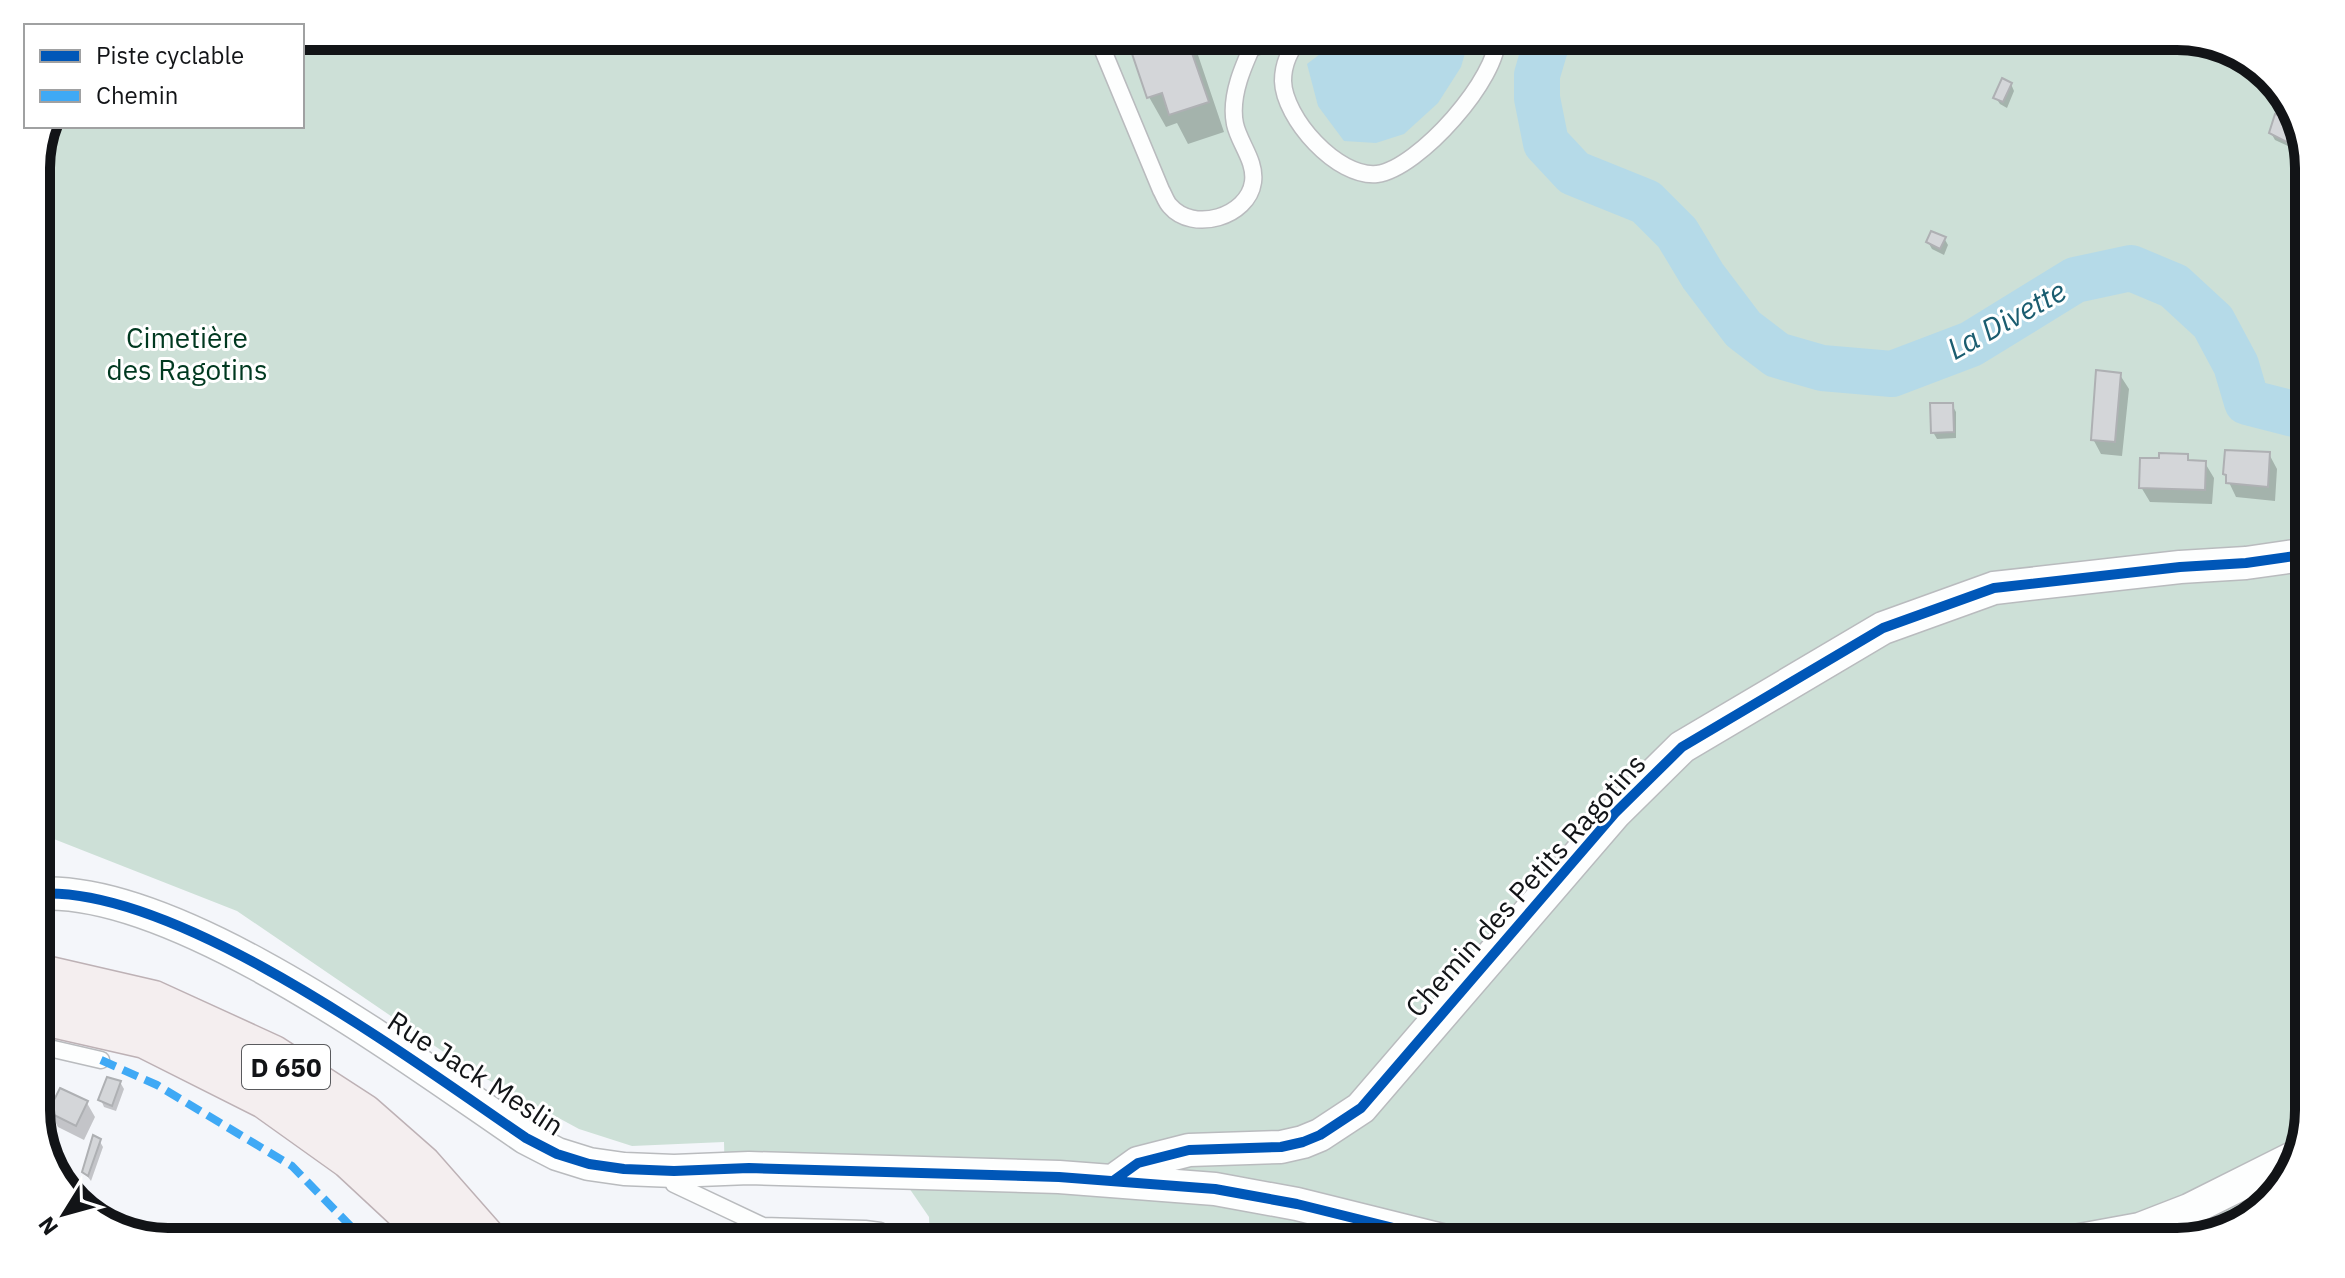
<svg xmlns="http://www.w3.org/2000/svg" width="2345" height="1278" font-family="'IBM Plex Sans',sans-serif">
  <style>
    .green { fill: #cde0d7 }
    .water { fill: #b5dae8 }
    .shadow { fill: #0003 }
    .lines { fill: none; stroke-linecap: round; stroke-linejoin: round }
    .river { stroke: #b5dae8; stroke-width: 46 }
    .building { fill: #d4d6d9; stroke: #aeb0b3; stroke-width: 2 }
    .lane-casing { stroke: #b9bbbe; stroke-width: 19 }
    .street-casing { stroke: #b9bbbe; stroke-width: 35 }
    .primary-casing { stroke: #bdb1b5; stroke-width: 47 }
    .lane { stroke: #fdfefe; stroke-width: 16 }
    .street { stroke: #fdfefe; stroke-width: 32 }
    .primary { stroke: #f4eeef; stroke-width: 44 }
    .quiet { stroke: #3fa9f5; stroke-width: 8; stroke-dasharray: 16 8; stroke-linecap: butt }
    .cycleway-casing { stroke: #fff; stroke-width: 15 }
    .cycleway { stroke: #0057b8; stroke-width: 10 }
    .labels { text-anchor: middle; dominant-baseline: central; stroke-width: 6; stroke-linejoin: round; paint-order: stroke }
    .shield { fill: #fff; stroke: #595a5d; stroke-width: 2 }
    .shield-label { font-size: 26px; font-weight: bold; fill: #121417 }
    .park-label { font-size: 28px; fill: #003920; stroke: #fff }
    .street-label { font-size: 28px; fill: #121417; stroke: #fff }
    .water-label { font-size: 30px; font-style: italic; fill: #1b5d70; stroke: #fff }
    .rim { fill: none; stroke: #121417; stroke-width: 10 }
  </style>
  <rect width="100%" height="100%" fill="#f4f6fa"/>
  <!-- green -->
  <path class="green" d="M302,36H2177L2243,53L2291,102L2309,160V1111L2292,1176L2243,1224L2178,1242H930L929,1217L907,1185L725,1184L724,1142L632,1146L579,1129L470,1070L237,911L36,832V160L52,126H302Z"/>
  <!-- water -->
  <path class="water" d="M1350,36H1470L1461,67L1438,103L1404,134L1376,143L1344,141L1318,106L1307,64L1340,39Z"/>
  <!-- shadow -->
  <path class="shadow" d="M1128,36H1258L1264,54L1242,61L1230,41L1197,52L1224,132L1188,144L1177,123L1166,127L1149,97Z
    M1647,36H1670L1673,48H1653Z
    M2011,84L2014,91L2007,108L2000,104L1996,98Z
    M2291,120L2296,137L2292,148L2275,140L2271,133Z
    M1944,238L1948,245L1944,255L1932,249L1928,242Z
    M2120,375L2129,389L2122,456L2101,454L2093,439Z
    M1952,405L1956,412V438L1937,439L1933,432Z
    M2304,435L2309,439V462L2301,460L2297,454Z
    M2269,454L2277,469L2275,501L2236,497L2225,474Z
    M2187,456L2190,462L2205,463L2214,478L2212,504L2150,502L2141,487Z
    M120,1082L124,1089L116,1111L104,1107L101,1100Z
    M87,1103L95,1117L84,1140L58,1127L50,1112Z
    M99,1140L103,1147L91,1181L84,1172Z"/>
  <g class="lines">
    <!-- river -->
    <path class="river" d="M1551,36L1545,48L1537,75V98L1546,143L1574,173L1646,202L1677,233L1703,276L1743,329L1777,355L1822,368L1892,374L1971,344L2075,280L2131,268L2174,286L2213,322L2236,365L2247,402L2294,414L2309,411"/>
  </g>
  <!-- building -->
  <path class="building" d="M1126,36H1186L1209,102L1169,115L1162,93L1147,98Z
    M2002,78L2012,83L2003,102L1993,98Z
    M2275,114L2292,119L2289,128L2293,129L2289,143L2269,133Z
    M1931,231L1946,237L1940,249L1926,242Z
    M2096,370L2121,373L2115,442L2091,440Z
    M1930,403H1953L1954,432L1931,433Z
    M2295,427H2301L2302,432L2309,435V456L2295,454Z
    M2225,450L2270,452L2268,487L2226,483V475L2223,474Z
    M2159,453L2188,454V460L2206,461L2205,490L2139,488L2140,458H2159Z
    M107,1077L121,1081L112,1106L98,1100Z
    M60,1088L88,1101L76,1126L48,1112Z
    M93,1135L101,1139L88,1176L82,1172Z"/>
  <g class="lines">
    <!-- lane casing -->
    <g class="lane-casing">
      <path id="lane" d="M1097,36L1161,190C1164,195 1166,202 1170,206C1193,233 1248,217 1253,182C1256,161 1239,143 1235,124C1229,95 1245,62 1257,36
        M1300,36C1290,51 1283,63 1283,81C1284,118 1337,178 1377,174C1418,169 1500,77 1497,36
        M36,1045L101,1060
        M674,1171V1184L763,1226L865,1229L880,1231L893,1242"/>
    </g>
    <!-- street casing -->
    <g class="street-casing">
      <path id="street" d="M36,894C175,883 411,1060 526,1138L557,1154L589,1164L624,1169L674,1171L749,1168L1059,1177L1215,1189L1297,1204L1450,1242
        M1113,1181L1138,1163L1189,1150L1281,1147L1303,1142L1320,1135L1361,1108L1615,813L1682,747L1883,628L1994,588L2180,567L2246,563L2309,554
        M2069,1242L2140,1229L2189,1210L2297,1156"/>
    </g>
    <!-- primary casing -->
    <g class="primary-casing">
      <path id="primary" d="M36,976L153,1003L271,1057L362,1116L420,1167L486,1242
        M36,1011L146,1036L267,1097L351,1157L422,1223L438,1242"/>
    </g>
    <!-- lane -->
    <use href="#lane" class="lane"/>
    <!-- street -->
    <use href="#street" class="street"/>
    <!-- primary -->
    <use href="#primary" class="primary"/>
    <!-- quiet -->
    <path class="quiet" d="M101,1060L157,1085L292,1166L366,1242"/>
    <!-- cycleway casing -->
    <g class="cycleway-casing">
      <path id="cycleway" d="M36,894C175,883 411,1060 526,1138L557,1154L589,1164L624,1169L674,1171L749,1168L1059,1177L1215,1189L1297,1204L1450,1242
        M1113,1181L1138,1163L1189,1150L1281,1147L1303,1142L1320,1135L1361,1108L1615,813L1682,747L1883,628L1994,588L2180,567L2246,563L2309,554"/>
    </g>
    <!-- cycleway -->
    <use href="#cycleway" class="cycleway"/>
  </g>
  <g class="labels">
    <!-- shield labels -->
    <rect class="shield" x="242" y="1045" width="88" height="44" rx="6"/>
    <g class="shield-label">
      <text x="286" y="1067">D 650</text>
    </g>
    <!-- park labels -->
    <g class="park-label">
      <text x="187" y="337">Cimetière<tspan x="187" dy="32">des Ragotins</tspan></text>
    </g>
    <!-- street labels -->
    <g class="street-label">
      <text transform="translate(1525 885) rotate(-48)">Chemin des Petits Ragotins</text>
      <text transform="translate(476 1073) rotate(33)">Rue Jack Meslin</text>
    </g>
    <!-- water labels -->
    <g class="water-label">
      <text transform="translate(2006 319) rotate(-29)">La Divette</text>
    </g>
  </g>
  <!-- crop -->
  <path d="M0 0H2345V1278H0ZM168 50H2177A118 118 0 0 1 2295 168V1110A118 118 0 0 1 2177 1228H168A118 118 0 0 1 50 1110V168A118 118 0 0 1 168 50Z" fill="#fff" fill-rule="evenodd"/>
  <path class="rim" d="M168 50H2177A118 118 0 0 1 2295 168V1110A118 118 0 0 1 2177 1228H168A118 118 0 0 1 50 1110V168A118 118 0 0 1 168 50Z"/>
  <!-- legend -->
  <rect x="24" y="24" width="280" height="104" fill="#ffffff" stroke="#a0a1a2" stroke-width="2"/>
  <rect x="40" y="50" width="40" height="12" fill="#0057b8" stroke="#a0a1a2" stroke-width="2"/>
  <text x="96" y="64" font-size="24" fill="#121417">Piste cyclable</text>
  <rect x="40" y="90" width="40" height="12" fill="#3fa9f5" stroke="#a0a1a2" stroke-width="2"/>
  <text x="96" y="104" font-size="24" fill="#121417">Chemin</text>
  <!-- north arrow -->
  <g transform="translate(64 1214) rotate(233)" stroke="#ffffff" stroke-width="6" paint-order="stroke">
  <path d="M0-6L14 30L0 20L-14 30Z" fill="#121417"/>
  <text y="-12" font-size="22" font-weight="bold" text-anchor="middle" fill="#121417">N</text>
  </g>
</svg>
